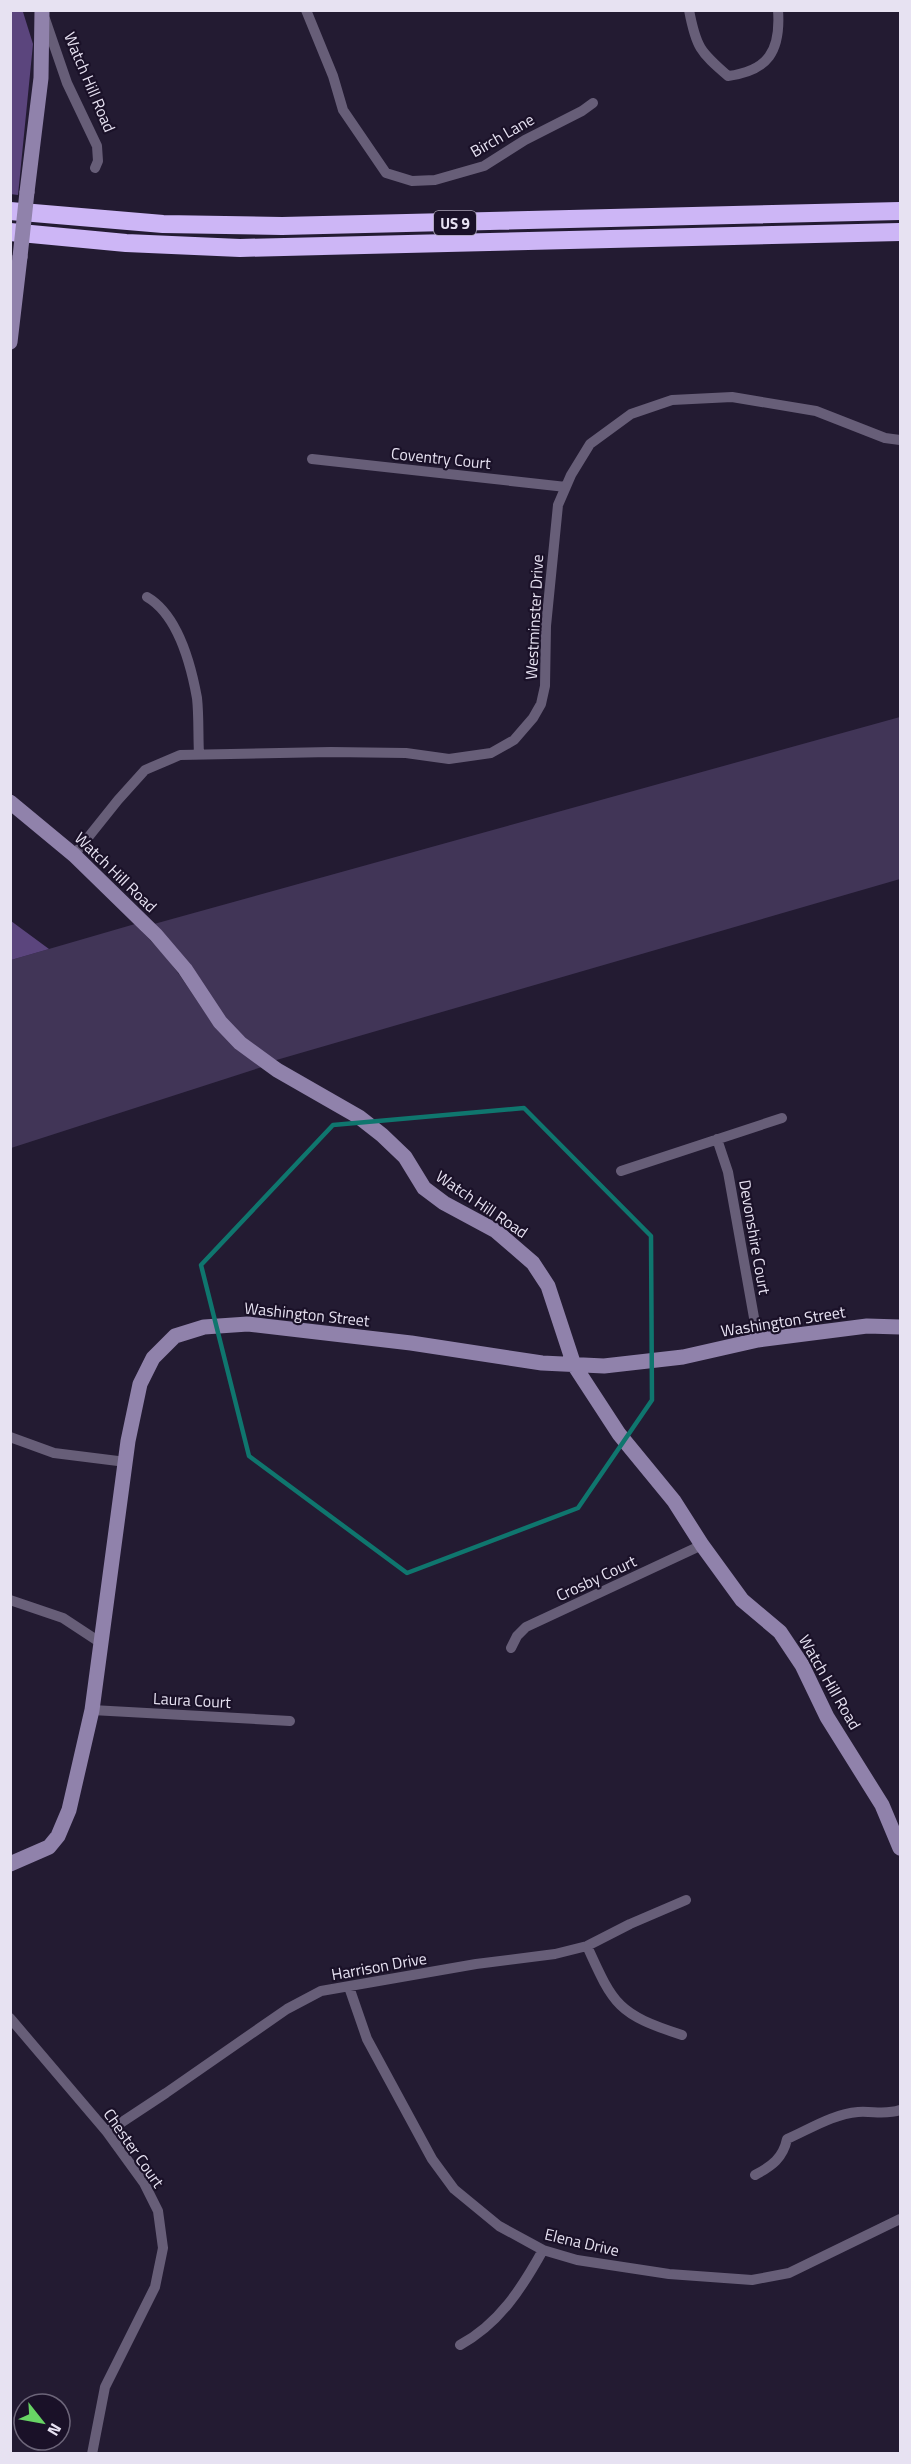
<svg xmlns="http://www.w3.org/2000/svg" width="911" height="2464" font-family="'Titillium Web',sans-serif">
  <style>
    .green { fill: #413557 }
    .forest { fill: #5b457d }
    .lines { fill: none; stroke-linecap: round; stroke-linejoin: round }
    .street { stroke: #675e78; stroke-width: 10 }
    .secondary { stroke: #9082ab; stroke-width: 15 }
    .highway { stroke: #cdb6f6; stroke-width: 18 }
    .secondary-bridge { stroke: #9082ab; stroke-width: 15 }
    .marked { fill: none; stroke: #0f766e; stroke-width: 4.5; stroke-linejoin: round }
    .labels { text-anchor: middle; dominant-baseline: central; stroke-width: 4.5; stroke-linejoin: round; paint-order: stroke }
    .shield { fill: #1a1128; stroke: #aaa3b5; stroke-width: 1.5 }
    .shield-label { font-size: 15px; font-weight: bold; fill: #e7e2f2 }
    .street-label { font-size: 16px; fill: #e7e2f2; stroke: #1a1128 }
  </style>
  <rect width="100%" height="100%" fill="#231b32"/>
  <!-- green -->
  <path class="green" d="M900,717V879L273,1061L231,1026L154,924Z
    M135,924C151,941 168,958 181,977C209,1018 220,1039 262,1067L11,1148V960Z"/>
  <!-- forest -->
  <path class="forest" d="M10,11L23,12L33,44L18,195L10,194Z
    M10,921H11L49,949L11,960Z"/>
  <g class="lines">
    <!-- street -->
    <path class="street" d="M306,10L333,76L343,110L386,173L412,181L435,180L484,166L525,140L582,111L593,103
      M689,10C696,47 700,52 728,76C768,71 781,51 778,10
      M45,19L67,83L97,146L98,161L95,168
      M312,459L566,487
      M147,597C178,615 191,665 197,698C199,716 198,736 199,754
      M74,855L118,800L145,770L180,755L331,752L406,753L449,759L491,753L514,740L533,718L541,704L545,686L546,626L558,505L571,475L590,444L631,414L672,400L732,397L816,411L885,438L900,440
      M717,1139L728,1172L758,1340
      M621,1171L782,1118
      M10,1437L54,1453L126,1462
      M10,1600L63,1618L101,1643
      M511,1648L517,1636L526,1627L702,1545
      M92,1710L290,1721
      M587,1946C614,2006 618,2014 682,2035
      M349,1987L367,2039L432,2159L454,2189L499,2226L543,2250L577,2260L669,2274L752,2280L789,2273L900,2219
      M10,2018L107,2132L144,2183L158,2211L163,2248L155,2287L105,2387L92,2454
      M107,2132L166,2093L287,2009L321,1991L476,1964L555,1954L587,1946L630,1924L686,1900
      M755,2175C772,2166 783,2158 787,2139C810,2129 833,2114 858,2112C873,2111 886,2115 900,2110
      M460,2345C499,2324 522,2288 543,2250"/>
    <!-- secondary -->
    <path class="secondary" d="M27,192L41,78L42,10
      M10,342L20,257
      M10,802L74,855L156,935L185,969L220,1022L240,1043L277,1070L359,1117L382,1135L405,1157L424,1188L444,1203L496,1231L533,1263L548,1286L574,1365L619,1434L674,1501L702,1545L742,1600L780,1632L802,1665L827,1717L882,1805L900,1848
      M10,1864L49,1847L58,1836L69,1810L92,1710L128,1441L140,1384L153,1358L175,1336L204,1327L248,1324L411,1343L542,1363L604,1366L683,1357L758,1340L867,1326L900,1327"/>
    <!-- highway -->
    <path class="highway" d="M10,211L163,224L282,226L900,211
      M10,232L126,243L240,248L900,232"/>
    <!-- secondary-bridge -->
    <path class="secondary-bridge" d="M20,257L27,192"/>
  </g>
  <!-- marked area -->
  <path class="marked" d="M524,1108L651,1236L652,1400L578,1508L407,1573L249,1456L201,1265L333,1125Z"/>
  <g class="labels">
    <!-- shield labels -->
    <rect class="shield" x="434" y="211" width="42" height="24" rx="4.5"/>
    <g class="shield-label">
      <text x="455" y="223">US 9</text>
    </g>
    <!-- street labels -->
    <g class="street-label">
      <text transform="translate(90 82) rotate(67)">Watch Hill Road</text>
      <text transform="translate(502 135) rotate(-30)">Birch Lane</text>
      <text transform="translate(441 458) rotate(6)">Coventry Court</text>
      <text transform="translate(534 617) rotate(-87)">Westminster Drive</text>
      <text transform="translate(116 872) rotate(44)">Watch Hill Road</text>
      <text transform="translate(482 1204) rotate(34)">Watch Hill Road</text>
      <text transform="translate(755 1237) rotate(80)">Devonshire Court</text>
      <text transform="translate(307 1314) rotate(6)">Washington Street</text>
      <text transform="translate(783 1321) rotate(-9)">Washington Street</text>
      <text transform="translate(596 1578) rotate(-25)">Crosby Court</text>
      <text transform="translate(830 1682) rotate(60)">Watch Hill Road</text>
      <text transform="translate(192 1700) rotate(3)">Laura Court</text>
      <text transform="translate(379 1966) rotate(-10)">Harrison Drive</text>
      <text transform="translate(134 2148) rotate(55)">Chester Court</text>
      <text transform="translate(582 2242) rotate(13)">Elena Drive</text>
    </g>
  </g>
  <!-- border -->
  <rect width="911" height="2464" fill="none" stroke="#e7e2f2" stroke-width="24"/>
  <!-- north arrow -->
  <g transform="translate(42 2422) rotate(121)"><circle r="28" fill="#1a1128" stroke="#6c6579" stroke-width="1.5"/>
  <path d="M0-4.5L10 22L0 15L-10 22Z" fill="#68d465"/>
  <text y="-9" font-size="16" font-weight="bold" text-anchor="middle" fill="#e7e2f2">N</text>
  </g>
</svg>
